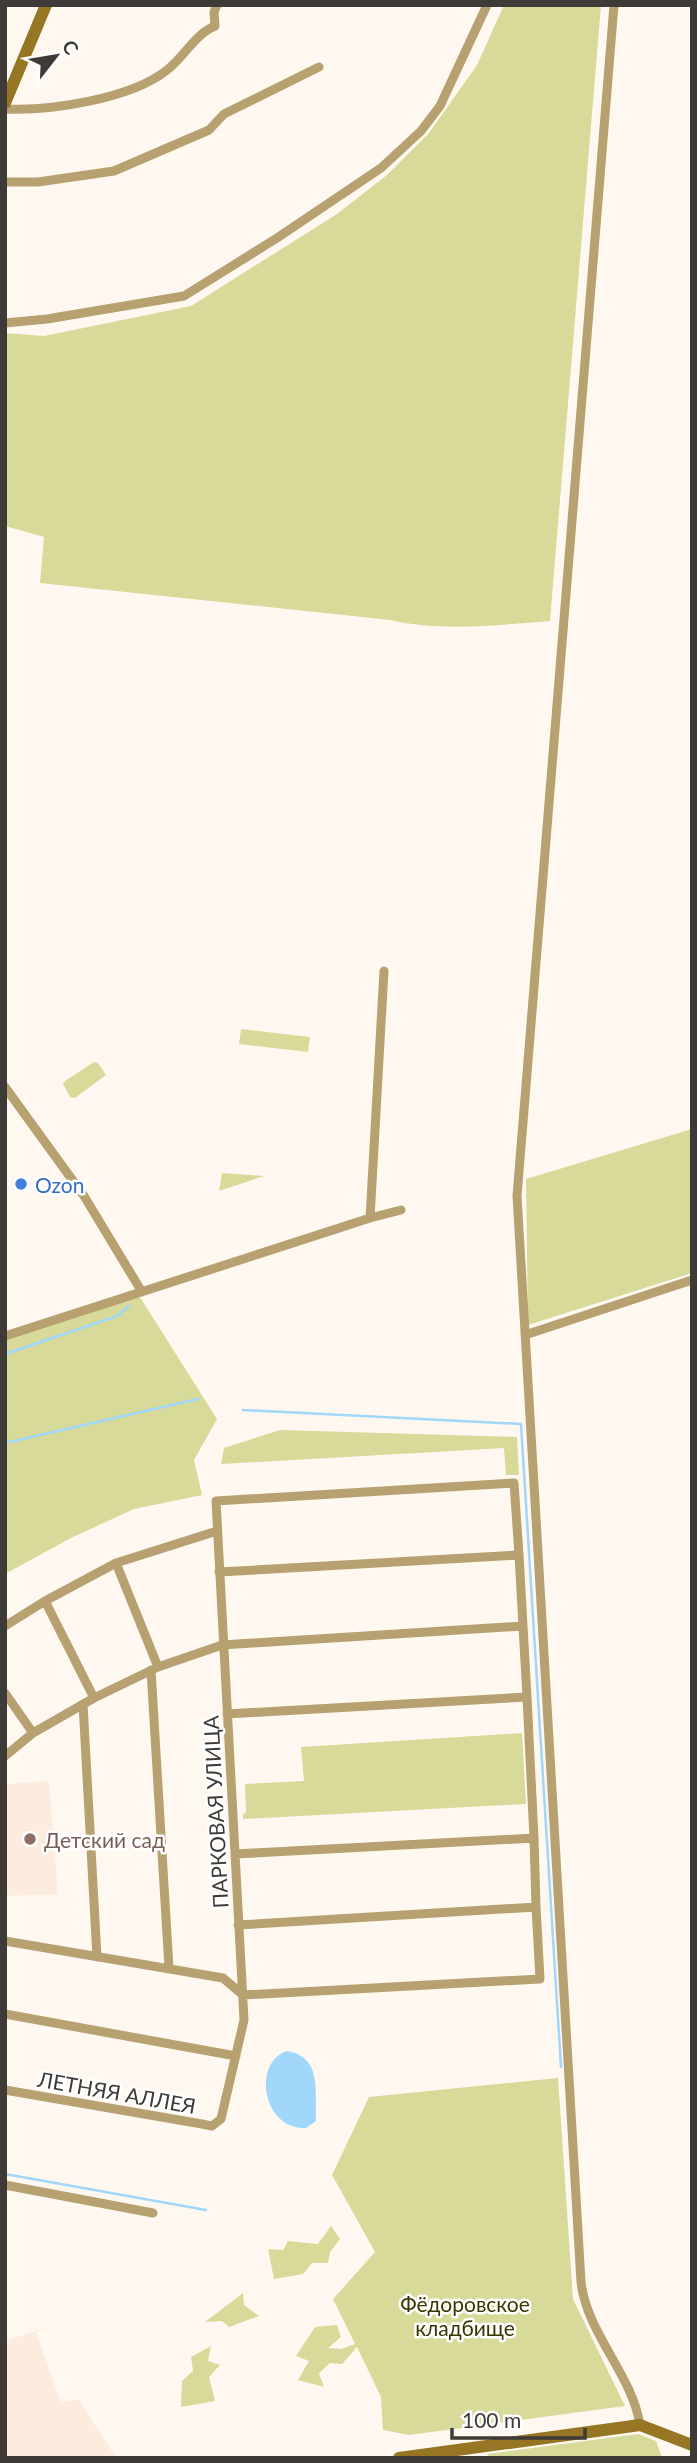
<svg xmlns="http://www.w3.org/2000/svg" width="697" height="2463" font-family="Lato,sans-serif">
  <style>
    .built { fill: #fbecde }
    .green { fill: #d7da99 }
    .water { fill: #a0d7fa }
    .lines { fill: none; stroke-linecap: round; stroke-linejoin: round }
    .stream { stroke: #a0d7fa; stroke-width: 2.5 }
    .street { stroke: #b7a171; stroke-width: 9 }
    .secondary { stroke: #967523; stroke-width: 12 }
    .shop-dot { fill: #3f7fe0; stroke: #fff; stroke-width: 2.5 }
    .education-dot { fill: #8d6e63; stroke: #fff; stroke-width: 2.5 }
    .labels { text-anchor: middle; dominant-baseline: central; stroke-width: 5; stroke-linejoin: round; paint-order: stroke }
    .shop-label { font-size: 21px; fill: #366cbe; stroke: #fff; text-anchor: start }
    .street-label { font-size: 21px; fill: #3e3a37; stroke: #fff }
    .education-label { font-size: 21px; fill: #785e54; stroke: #fff; text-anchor: start }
    .park-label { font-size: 21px; fill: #373700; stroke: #fff }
  </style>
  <rect width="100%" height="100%" fill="#fff8f1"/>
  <!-- built -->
  <path class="built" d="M49,1781L58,1894L5,1896V1784Z
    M62,2322L36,2332L61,2403L79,2399L116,2458H5V2341Z"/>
  <!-- green -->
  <path class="green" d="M504,5H601L550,621C497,625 442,632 390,620L40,583L44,537L5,526V333L44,336L191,306L337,214L387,175L429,133L477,65Z
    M241,1029L310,1037L308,1052L239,1044Z
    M94,1062L98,1063L106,1075L75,1098L70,1097L63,1084L65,1081Z
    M692,1129V1273L528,1325L526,1179Z
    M222,1173L264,1176L219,1191Z
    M138,1294L217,1419L194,1460L202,1495L134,1509L71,1538L5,1574V1336Z
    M280,1430L517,1437L519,1475H506L504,1448L221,1464L224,1448Z
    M522,1733L526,1804L243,1819V1814L246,1813L245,1784L304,1781L301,1747Z
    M558,2078L573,2299L625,2406L409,2435L383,2430L381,2397L357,2347L342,2364L330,2363L319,2373L324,2387L298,2380L309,2361L296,2356L315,2327L337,2325L341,2337L328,2348L341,2349L355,2344L333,2299L375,2252L332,2175L369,2097Z
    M331,2226L340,2239L330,2252L328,2263H312L303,2274L274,2279L268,2249L283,2250L288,2241L318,2244Z
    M243,2293L244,2305L259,2316L229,2327L222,2321L205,2322Z
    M211,2346L208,2361L220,2365L209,2377L215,2401L181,2407L182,2381L193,2371L191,2357Z
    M638,2434L656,2441L662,2458H490L487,2454Z"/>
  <!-- water -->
  <path class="water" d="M287,2051C324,2057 314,2095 316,2121L306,2128C262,2130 252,2062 287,2051Z"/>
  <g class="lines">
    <!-- stream -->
    <path class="stream" d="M5,1354L117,1316L129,1306
      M243,1410L521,1424L561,2067
      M5,1443L198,1399
      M5,2174L206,2210"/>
    <!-- street -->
    <path class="street" d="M614,5L517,1196L581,2282C587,2334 632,2374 640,2425
      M5,109C50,111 131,99 167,70C184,57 195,34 215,26L214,12L217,5
      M5,182H38L114,171L209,130L224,114L319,67
      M5,323L47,319L184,296L277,238L381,168L421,131L440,106L487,5
      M5,1087L84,1196L142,1292
      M370,1218L401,1210
      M525,1335L692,1280
      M5,1336L370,1218L384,971
      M116,1563L158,1667
      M219,1572L519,1555L523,1626
      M45,1601L94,1698
      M5,1626L45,1601L116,1563L217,1531
      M151,1670L169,1968
      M5,1693L33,1733
      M83,1704L97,1957
      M227,1714L527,1697L534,1838L235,1854
      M5,1756L33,1733L94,1698L158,1667L222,1645L523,1626L527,1697
      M238,1925L536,1907L534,1838
      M5,1941L223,1978L243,1995L540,1979L536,1907
      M5,2014L236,2056
      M5,2090L202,2124L212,2126L221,2119L244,2020L216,1501L514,1483L519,1555
      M5,2185L153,2213"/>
    <!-- secondary -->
    <path class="secondary" d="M5,103L46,5
      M399,2458L640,2425L692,2445"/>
  </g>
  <!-- markers -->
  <circle class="shop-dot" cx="21" cy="1184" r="7"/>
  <circle class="education-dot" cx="30" cy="1839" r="7"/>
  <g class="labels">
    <!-- shop labels -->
    <g class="shop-label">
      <text x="35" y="1184">Ozon</text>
    </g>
    <!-- street labels -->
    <g class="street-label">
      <text transform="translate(215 1812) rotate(-93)">ПАРКОВАЯ УЛИЦА</text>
      <text transform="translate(117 2092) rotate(10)">ЛЕТНЯЯ АЛЛЕЯ</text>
    </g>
    <!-- education labels -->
    <g class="education-label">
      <text x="44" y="1839">Детский сад</text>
    </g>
    <!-- park labels -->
    <g class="park-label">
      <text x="465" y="2303">Фёдоровское<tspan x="465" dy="24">кладбище</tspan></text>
    </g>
  </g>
  <!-- border -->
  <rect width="697" height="2463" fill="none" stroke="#3e3a37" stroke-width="14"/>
  <!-- north arrow -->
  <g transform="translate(56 56) rotate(59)" stroke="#ffffff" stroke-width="5" paint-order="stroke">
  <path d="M0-5L12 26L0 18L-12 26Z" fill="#3e3a37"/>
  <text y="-10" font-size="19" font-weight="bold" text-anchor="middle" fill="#3e3a37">С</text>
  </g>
  <!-- scale -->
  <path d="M452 2428v10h133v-10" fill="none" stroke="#3e3a37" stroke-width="3.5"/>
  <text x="462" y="2428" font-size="21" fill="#3e3a37" stroke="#ffffff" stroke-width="5" paint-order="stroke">100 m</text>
</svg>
